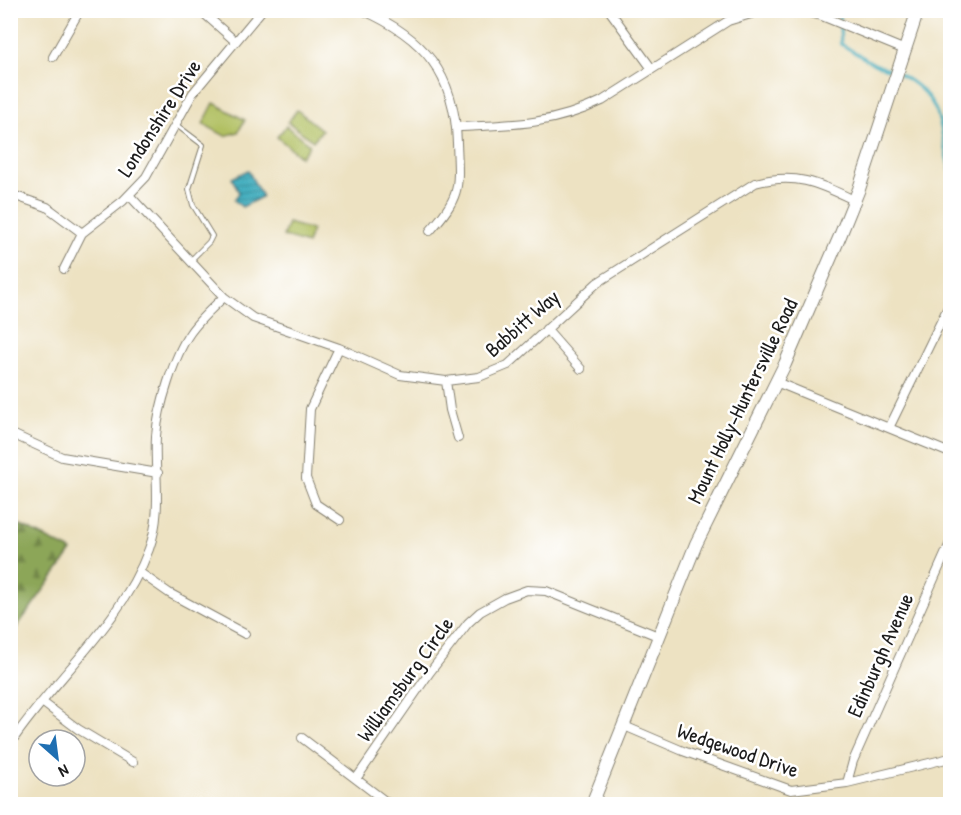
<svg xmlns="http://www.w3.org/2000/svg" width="961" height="815" font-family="'Patrick Hand',sans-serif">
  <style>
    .forest { fill: url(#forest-firs); stroke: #54613a; stroke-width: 1.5 }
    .park { fill: #b1c062; stroke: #666e3f; stroke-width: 1.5 }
    .water { fill: url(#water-rules); stroke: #2e646d; stroke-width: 1.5 }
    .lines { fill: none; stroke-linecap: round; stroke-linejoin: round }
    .stream { stroke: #40adbe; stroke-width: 3 }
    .lane-casing { stroke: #847f6f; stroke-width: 6 }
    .street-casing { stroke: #847f6f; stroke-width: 10 }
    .secondary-casing { stroke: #847f6f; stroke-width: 14 }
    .lane { stroke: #fff; stroke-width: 4 }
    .street { stroke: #fff; stroke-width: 8 }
    .secondary { stroke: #fff; stroke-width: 12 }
    .labels { text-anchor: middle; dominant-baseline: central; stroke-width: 5; stroke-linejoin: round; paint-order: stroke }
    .street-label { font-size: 21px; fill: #1c1c1c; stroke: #fff }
  </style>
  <defs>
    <pattern id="forest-firs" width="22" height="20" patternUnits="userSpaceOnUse" patternTransform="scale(1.5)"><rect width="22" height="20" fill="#8ca658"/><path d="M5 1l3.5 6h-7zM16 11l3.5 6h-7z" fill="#728648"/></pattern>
    <pattern id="water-rules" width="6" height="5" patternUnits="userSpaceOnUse" patternTransform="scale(1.5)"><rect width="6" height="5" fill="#40adbe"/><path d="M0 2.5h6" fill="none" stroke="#358c9a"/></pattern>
  </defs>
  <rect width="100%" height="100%" fill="#fff"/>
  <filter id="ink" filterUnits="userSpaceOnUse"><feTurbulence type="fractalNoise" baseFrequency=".0167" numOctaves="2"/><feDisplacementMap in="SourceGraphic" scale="12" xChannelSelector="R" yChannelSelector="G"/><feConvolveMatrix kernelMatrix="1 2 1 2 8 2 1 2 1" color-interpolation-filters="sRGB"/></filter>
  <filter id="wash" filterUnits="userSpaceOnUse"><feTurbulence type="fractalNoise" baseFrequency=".008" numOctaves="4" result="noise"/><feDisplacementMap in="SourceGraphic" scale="24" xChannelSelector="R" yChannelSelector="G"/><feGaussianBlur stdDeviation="1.35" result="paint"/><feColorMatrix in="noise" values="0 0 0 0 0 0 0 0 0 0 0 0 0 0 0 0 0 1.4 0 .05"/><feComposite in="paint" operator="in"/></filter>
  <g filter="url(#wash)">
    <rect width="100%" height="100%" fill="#ede2c2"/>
    <!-- forest -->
    <path class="forest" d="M11,521L72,551L11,635H10Z"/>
    <!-- park -->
    <path class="park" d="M214,103L245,120L238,132L225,136L203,124Z
      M297,110L322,130L313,141L288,122Z
      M286,126L310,145L301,157L277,137Z
      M288,223L312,230L307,244L283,236Z"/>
    <!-- water -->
    <path class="water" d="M248,170L262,197L242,207L234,200L239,193L232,178Z"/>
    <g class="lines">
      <!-- stream -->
      <path class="stream" d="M839,10L841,44L874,64L893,71
        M899,74C947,101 937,124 950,170"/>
    </g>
  </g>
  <g filter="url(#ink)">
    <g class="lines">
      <!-- lane casing -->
      <g class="lane-casing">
        <path id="lane" d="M175,124L203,145L189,189L193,205L212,236L209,242L191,260"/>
      </g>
      <!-- street casing -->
      <g class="street-casing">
        <path id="street" d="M200,10L235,41
          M362,10C424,37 455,74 457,143C459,189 461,196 430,231
          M609,10L652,69
          M796,10L822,16L905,50
          M53,57L80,10
          M457,127C511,125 552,125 602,101L728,21L764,10
          M10,194L47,207L82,233
          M129,195L224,297L253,318L339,348L400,375L446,381L479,377L508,365L597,283L755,183C796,172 818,183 854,200
          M64,269L82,233L123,201L146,177L193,93L262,10
          M546,329L581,369
          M339,348L310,409L306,478L316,504L340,520
          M446,381L450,410L458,438
          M776,382L950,453
          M889,428L950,303
          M10,433L62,457L158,473
          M139,572L169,593L245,634
          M42,702L78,729L133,762
          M622,725L683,751L791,790L847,783L950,758
          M302,738L389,804
          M10,744C54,678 121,625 149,549C163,511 154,475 156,436C158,408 174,356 190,333C199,320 212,308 224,297
          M356,779L430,672L468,623L480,612L505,598L527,590L546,591L658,636
          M847,783L853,761L950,543"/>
      </g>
      <!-- secondary casing -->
      <g class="secondary-casing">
        <path id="secondary" d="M592,804L696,544L785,364L840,236L859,189L918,10"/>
      </g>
      <!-- lane -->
      <use href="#lane" class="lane"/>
      <!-- street -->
      <use href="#street" class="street"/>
      <!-- secondary -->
      <use href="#secondary" class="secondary"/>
    </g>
  </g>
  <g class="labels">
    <!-- street labels -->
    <g class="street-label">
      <text transform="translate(159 118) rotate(-57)">Londonshire Drive</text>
      <text transform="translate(522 323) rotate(-41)">Babbitt Way</text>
      <text transform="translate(742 401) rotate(-64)">Mount Holly-Huntersville Road</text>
      <text transform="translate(880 655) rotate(-66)">Edinburgh Avenue</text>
      <text transform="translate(405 679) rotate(-54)">Williamsburg Circle</text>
      <text transform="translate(738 750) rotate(19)">Wedgewood Drive</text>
    </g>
  </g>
  <!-- margin -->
  <rect width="961" height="815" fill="none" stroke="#fff" stroke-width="36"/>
  <!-- north arrow -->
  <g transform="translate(57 758) rotate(152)"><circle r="28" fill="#ffffff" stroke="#a4a4a4" stroke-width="1.5"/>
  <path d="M0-4.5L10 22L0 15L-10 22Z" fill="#1f6fb2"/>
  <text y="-9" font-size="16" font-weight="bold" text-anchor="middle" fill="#1c1c1c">N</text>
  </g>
</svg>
